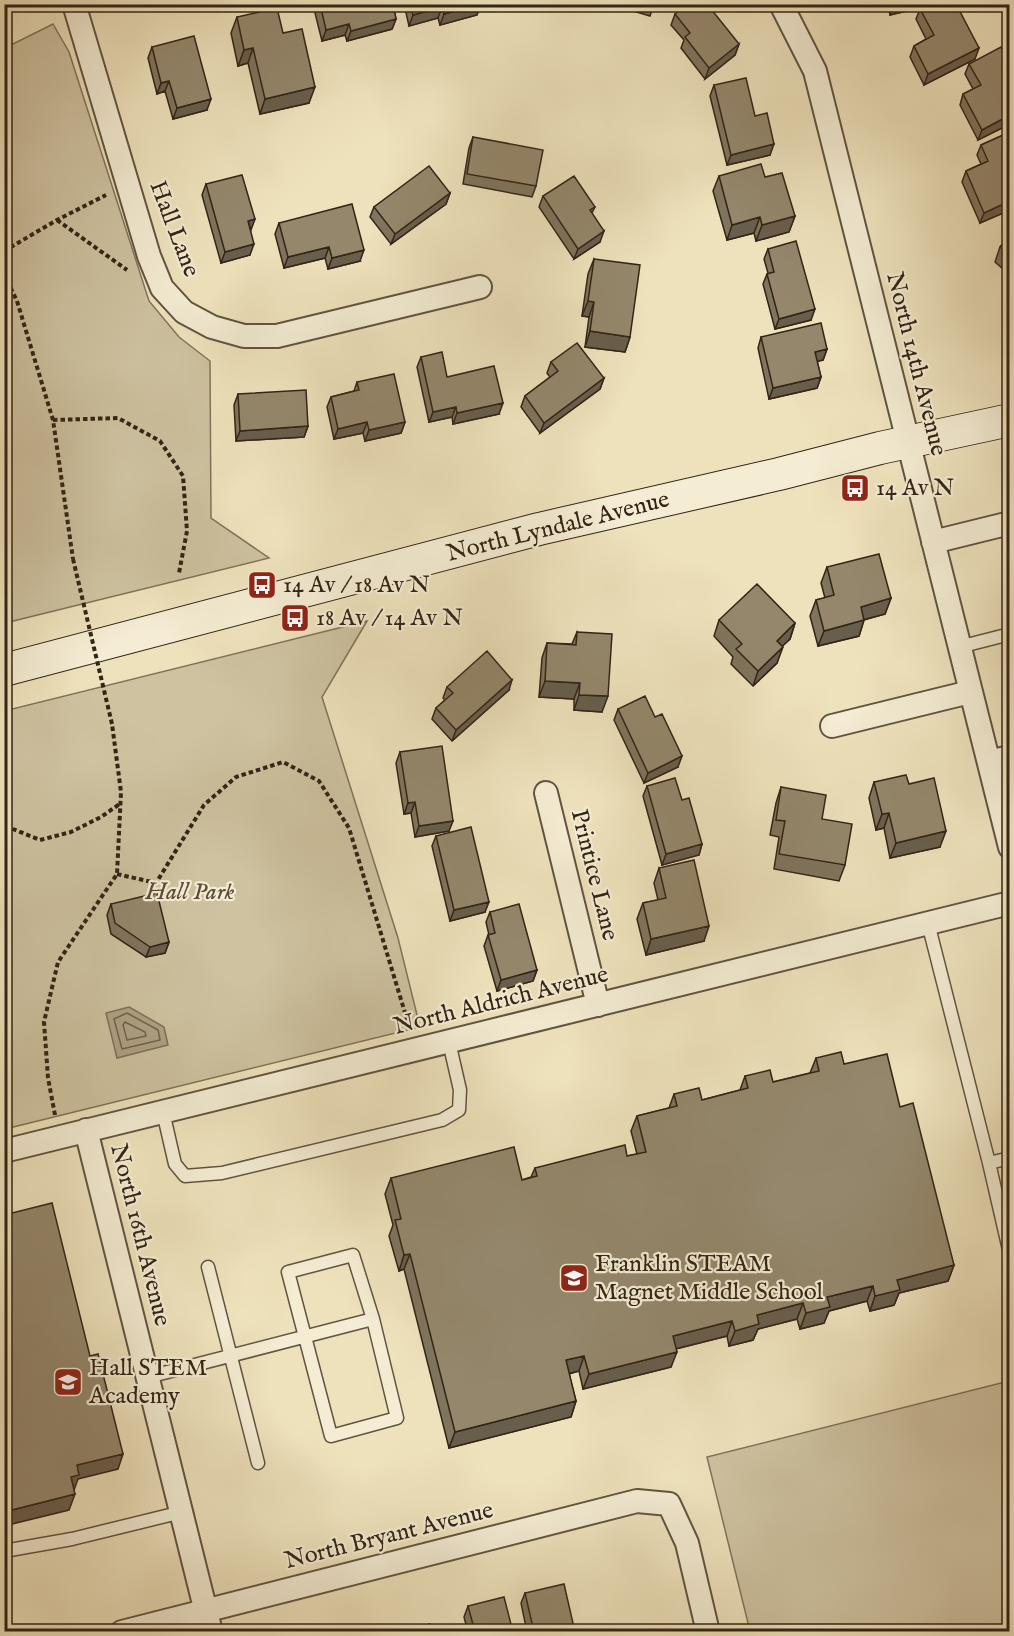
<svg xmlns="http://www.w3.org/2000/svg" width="1014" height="1636" font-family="'IM FELL English',serif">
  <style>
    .park { fill: #cec2a0; stroke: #80735b; stroke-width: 1.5 }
    .water { fill: #aea184; stroke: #7d6f58; stroke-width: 1.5 }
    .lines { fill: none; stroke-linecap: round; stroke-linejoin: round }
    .shore { stroke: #70624d; stroke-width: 1.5 }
    .lane-casing { stroke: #625440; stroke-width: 15 }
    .street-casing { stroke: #625440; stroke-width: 26 }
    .secondary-casing { stroke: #332416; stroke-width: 34 }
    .path { stroke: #332416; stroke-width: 4; stroke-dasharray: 4.5 3; stroke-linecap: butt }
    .lane { stroke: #f4ecd3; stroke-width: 12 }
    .street { stroke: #f4ecd3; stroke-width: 22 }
    .secondary { stroke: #f4ecd3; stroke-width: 32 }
    .path-bridge { stroke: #332416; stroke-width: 4; stroke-dasharray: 4.5 3; stroke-linecap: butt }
    .wall { fill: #7f745d; stroke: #332416; stroke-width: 1.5 }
    .shaded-wall { fill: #685e4c; stroke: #332416; stroke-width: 1.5 }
    .building { fill: #94876c; stroke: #332416; stroke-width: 1.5 }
    .labels { text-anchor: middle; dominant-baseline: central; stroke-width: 4.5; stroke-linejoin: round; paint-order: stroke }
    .street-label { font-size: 24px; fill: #332416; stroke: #f4ecd3 }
    .poi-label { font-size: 24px; fill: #332416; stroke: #f4ecd3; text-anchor: start }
    .park-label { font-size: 24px; font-style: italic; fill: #5a4c38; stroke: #f4ecd3 }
  </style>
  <rect width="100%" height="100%" fill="#eee2bc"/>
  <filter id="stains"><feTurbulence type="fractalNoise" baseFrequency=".00333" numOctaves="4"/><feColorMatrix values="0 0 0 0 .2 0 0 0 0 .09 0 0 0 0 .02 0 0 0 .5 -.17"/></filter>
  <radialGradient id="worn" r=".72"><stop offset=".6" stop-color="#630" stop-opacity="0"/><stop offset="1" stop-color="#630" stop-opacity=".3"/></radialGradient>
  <!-- park -->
  <path class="park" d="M53,24L69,52L149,301L179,337L210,361L211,518L269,558L5,623V48Z
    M367,621L322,697L398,938L420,1027L5,1129L4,711Z
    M1009,1381V1631H750L707,1457Z"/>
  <!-- water -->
  <path class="water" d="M129,1007L164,1027L168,1045L117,1058L106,1013Z"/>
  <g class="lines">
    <!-- shore -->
    <path class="shore" d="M127,1013L158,1030L160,1040L122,1049L114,1019Z
      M125,1022L145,1032L146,1036L127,1040L123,1025Z"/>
    <!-- lane casing -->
    <g class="lane-casing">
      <path id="lane" d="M959,647L1010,634
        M928,923L989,1163L1010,1254
        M163,1112L175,1164L185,1176L222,1173L442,1120L459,1110L460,1090L449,1042
        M989,1163L1010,1158
        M208,1267L258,1463
        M148,1377C223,1357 298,1338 373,1319L353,1255L288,1272L331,1436L397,1418L373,1319
        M4,1551L72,1539L182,1512"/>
    </g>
    <!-- street casing -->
    <g class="street-casing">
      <path id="street" d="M74,4L149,256L162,288L184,312L212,327L244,336H277L480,287
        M781,4L815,71L1010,847
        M933,542L1010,523
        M832,726L970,692
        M989,762L1010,757
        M546,793L598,1005
        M86,1130L211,1632
        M4,1151L1010,903
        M122,1632L637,1501L669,1504L687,1543L708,1632"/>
    </g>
    <!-- secondary casing -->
    <g class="secondary-casing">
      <path id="secondary" d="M4,670L539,529L779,474L880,448L1010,420"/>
    </g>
    <!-- path -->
    <path class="path" d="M57,220L127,270
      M4,251L57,220L106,195
      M4,274L17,301L53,420L73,559
      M53,420L118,418L160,441L183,476L187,531L179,573
      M4,816L13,829L40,840L71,832L101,817L121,803
      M117,874L156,883L204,805L236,777L283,762L319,781L349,828L409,1026
      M55,1115L48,1078L44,1022L58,962L117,874L121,792L112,724"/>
    <!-- lane -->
    <use href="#lane" class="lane"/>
    <!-- street -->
    <use href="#street" class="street"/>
    <!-- secondary -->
    <use href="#secondary" class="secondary"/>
    <!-- path-bridge -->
    <path class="path-bridge" d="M73,559L112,724"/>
  </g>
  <!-- wall -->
  <path class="wall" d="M318,4H393L396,19L392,29L347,41L345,35L322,41L315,13Z
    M404,4H481L477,15L440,25L438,18L409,26Z
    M610,4H654L650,16Z
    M888,4H925L924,6L975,59L924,85L910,57L914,46L926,39L916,19L920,9L922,7L890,15Z
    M675,14L739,44L735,55L705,79L681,48L684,40L671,25Z
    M237,17L283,33L309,103L260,114L248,63L238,66L231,33Z
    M152,47L207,110L173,119L165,91L157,94L148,58Z
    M1010,63V124L978,140L960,105L963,94L973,89L965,74L969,64Z
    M714,85L755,116L770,155L727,165L710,96Z
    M1010,132V210L980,223L962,182L966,171L981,164L977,155L981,145Z
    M473,137L536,186L532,197L463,184L469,148Z
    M719,176L765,177L795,216L789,232L756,241L754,233L727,240L713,191Z
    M206,184L250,230V255L221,263L202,195Z
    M450,193L446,204L391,244L370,217L374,207Z
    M543,196L595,207L592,213L600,242L574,259L539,207Z
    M279,223L360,261L328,269L325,258L284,268L275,234Z
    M1010,236V275L995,262L1000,247Z
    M768,249L811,320L775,329L763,284L767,274L768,273L764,259Z
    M594,259L630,337L625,352L585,347L589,317L582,316L588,274Z
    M761,337L827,349L823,360L817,361L821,377L817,388L769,399L758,348Z
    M421,357L447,377L499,414L453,424L452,417L429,422L417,367Z
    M551,362L604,378L600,389L540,433L521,407L525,396L550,377L547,373Z
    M357,382L405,422L401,433L365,441L363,433L334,439L327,407L331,397L354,391Z
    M238,394L308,426L304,437L236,441L234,405Z
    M827,567L891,598L885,614L864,620L859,636L818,646L810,616L816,600L825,598L821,583Z
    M719,620L795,623L790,639L782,646L777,663L753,686L731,664L733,657L714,636Z
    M577,632L602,712L574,710V699L539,697L542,658L547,643L572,644Z
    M447,687L509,690L452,741L432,719L436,708L445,700L443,698Z
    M618,709L678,767L644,783L614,720Z
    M400,752L449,831L415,837L411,813L404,814L396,763Z
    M874,782L909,784L940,847L890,858L884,828L876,830L869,798Z
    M647,786L702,844L699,855L662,865L643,796Z
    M781,787L822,819L845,865L839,881L774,869L779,837L770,835L776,803Z
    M436,836L485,912L450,921L432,846Z
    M659,868L704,941L646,955L637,919L643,903L658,900L654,883Z
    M111,904L169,942L165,953L146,957L111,934L107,915Z
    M490,912L537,970L533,981L497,991L484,946L488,935H489L486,922Z
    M816,1058L844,1064L900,1107L954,1265L948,1281L899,1293L894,1305L870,1311L867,1301L829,1311L824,1323L800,1329L797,1319L758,1329L753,1340L729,1346L727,1336L676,1349L671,1367L583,1389L579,1371L569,1374L576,1401L571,1417L449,1448L404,1269L399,1271L389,1236L393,1225L385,1194L391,1178L522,1180L531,1177L535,1168L627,1156L637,1154L631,1131L637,1116L669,1108L674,1094L702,1100L740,1090L745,1076L773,1082L810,1073Z
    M525,1593L575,1632H527L521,1603Z
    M468,1606L513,1632H468L464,1617Z"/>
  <!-- shaded-wall -->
  <path class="shaded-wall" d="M481,4L477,15L440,25L444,14Z
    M491,4H513L490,7Z
    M894,4H925L924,7L890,15Z
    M442,7L438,18L409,26L413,15Z
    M396,19L392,29L347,41L351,31Z
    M349,24L345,35L322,41L326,30Z
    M739,44L735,55L705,79L709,68Z
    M253,48L248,63L238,66L244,50Z
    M979,48L975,59L924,85L928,74Z
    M169,81L165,91L157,94L161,83Z
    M315,87L309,103L260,114L265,99Z
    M211,99L207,110L173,119L177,108Z
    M1010,115V124L978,140L982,130Z
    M774,144L770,155L727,165L731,155Z
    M450,193L446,204L391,244L395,234Z
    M1010,201V210L980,223L984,213Z
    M795,216L789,232L756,241L762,225Z
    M760,217L754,233L727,240L732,225Z
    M255,219L251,230L248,221Z
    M604,231L600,242L574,259L578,249Z
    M254,244L250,255L221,263L225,252Z
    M329,247L325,258L284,268L288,257Z
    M364,250L360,261L328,269L332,258Z
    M588,301L594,302L589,317L582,316Z
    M815,309L811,320L775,329L779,319Z
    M590,331L630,337L625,352L585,347Z
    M827,349L823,360L811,363L815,352Z
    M821,377L817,388L769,399L773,388Z
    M604,378L600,389L540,433L544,423Z
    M503,403L499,414L453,424L457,413Z
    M456,407L452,417L429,422L433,412Z
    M367,422L363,433L334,439L338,429Z
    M405,422L401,433L365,441L369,430Z
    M308,426L304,437L236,441L240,431Z
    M891,598L885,614L855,622L861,607Z
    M864,620L859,636L818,646L824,631Z
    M795,623L790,639L771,657L777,641Z
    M783,647L777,663L753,686L758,671Z
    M512,680L509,690L452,741L456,730Z
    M545,681L580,683L574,699L539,697Z
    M579,695L608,696L602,712L574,710Z
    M682,756L678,767L644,783L648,773Z
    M415,802L411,813L404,814L408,803Z
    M889,813L884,828L876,830L882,814Z
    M453,821L449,831L415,837L419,826Z
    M946,831L940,847L890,858L896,843Z
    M702,844L699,855L662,865L666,854Z
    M489,902L485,912L450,921L454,910Z
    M709,926L704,941L646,955L651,939Z
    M169,942L165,953L146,957L150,947Z
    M537,970L533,981L497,991L501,980Z
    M410,1254L404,1269L399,1271L404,1255Z
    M954,1265L948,1281L899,1293L894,1305L870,1311L875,1296L897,1280Z
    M873,1286L867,1301L829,1311L824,1323L800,1329L806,1313L827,1297Z
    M803,1303L797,1319L758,1329L753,1340L729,1346L735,1331L757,1315Z
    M732,1321L727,1336L667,1351L673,1336Z
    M677,1352L671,1367L583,1389L589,1374Z
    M584,1356L579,1371L560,1376L566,1360Z
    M576,1401L571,1417L449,1448L455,1432Z
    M123,1454L118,1469L78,1479L74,1490L71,1477L77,1465Z
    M75,1494L69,1510L4,1526V1512Z"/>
  <!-- building -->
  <path class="building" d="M320,4H393L396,19L351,31L349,24L326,30Z
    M410,4H479L444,14L442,7L413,15Z
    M687,4H707L739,44L709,68L685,37L690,33L675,14Z
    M928,4H956L979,48L928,74L914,46L934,35L920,9Z
    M277,8L283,33L302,29L315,87L265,99L253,48L244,50L237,17Z
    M194,36L211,99L177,108L169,81L161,83L152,47Z
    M1001,47L1010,63V115L982,130L963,94L981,85L969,64Z
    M746,78L755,116L767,113L774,144L731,155L714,85Z
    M1010,132V201L984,213L966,171L988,161L981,145Z
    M473,137L543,150L536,186L467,174Z
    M761,164L765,177L782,173L795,216L762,225L760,217L732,225L719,176Z
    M429,166L450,193L395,234L374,207Z
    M242,175L255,219L248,221L254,244L225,252L206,184Z
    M574,176L595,207L590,210L604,231L578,249L543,196Z
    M352,204L364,250L332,258L329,247L288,257L279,223Z
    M1010,236V255L1000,247Z
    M796,241L815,309L779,319L767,274L774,272L768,249Z
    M594,259L640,265L630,337L590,331L594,302L588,301Z
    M821,323L827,349L815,352L821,377L773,388L761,337Z
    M577,343L604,378L544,423L525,396L558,371L551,362Z
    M442,352L447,377L494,366L503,403L457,413L456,407L433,412L421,357Z
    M394,374L405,422L369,430L367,422L338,429L331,397L359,390L357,382Z
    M306,390L308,426L240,431L238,394Z
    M879,554L891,598L861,607L864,620L824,631L816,600L834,595L827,567Z
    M757,584L795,623L777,641L783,647L758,671L736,649L742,644L719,620Z
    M577,632L612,634L608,696L579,695L580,683L545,681L547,643L576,645Z
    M487,651L512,680L456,730L436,708L453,693L447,687Z
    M645,696L655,717L662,714L682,756L648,773L618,709Z
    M442,746L453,821L419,826L415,802L408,803L400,752Z
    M906,775L909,784L934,778L946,831L896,843L889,813L882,814L874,782Z
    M675,778L682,800L689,798L702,844L666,854L647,786Z
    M781,787L826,795L822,819L852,824L845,865L779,854L785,821L776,820Z
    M471,827L489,902L454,910L436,836Z
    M694,860L709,926L651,939L643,903L666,898L659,868Z
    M157,893L169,942L150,947L115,923L111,904Z
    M519,904L537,970L501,980L488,935L495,933L490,912Z
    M841,1052L844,1064L887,1054L900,1107L913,1103L954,1265L897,1280L900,1290L875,1296L873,1286L827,1297L830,1307L806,1313L803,1303L757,1315L759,1324L735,1331L732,1321L673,1336L677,1352L589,1374L584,1356L566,1360L576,1401L455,1432L410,1254L404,1255L395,1220L401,1219L391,1178L514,1147L522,1180L537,1176L535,1168L625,1145L627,1156L646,1152L637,1116L677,1106L674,1094L699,1088L702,1100L748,1088L745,1076L770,1070L773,1082L819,1071L816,1058Z
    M52,1203L90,1356L98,1354L123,1454L77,1465L79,1475L71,1477L75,1494L4,1512V1215Z
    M564,1584L575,1632H534L525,1593Z
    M504,1597L513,1632H475L468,1606Z
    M430,1624L432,1632H400Z"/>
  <!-- icons -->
  <defs>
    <g id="bus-square" transform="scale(1.5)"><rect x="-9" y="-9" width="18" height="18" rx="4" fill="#8f2418" stroke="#f4ecd3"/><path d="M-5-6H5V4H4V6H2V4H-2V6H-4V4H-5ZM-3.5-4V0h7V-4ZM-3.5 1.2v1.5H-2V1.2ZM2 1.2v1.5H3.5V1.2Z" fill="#fff"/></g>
    <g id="school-square" transform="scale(1.5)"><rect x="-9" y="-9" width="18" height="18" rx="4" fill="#8f2418" stroke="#f4ecd3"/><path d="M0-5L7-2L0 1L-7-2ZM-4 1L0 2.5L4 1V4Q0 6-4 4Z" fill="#fff"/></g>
  </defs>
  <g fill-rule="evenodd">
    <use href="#bus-square" x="855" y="488"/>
    <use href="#bus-square" x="262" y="585"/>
    <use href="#bus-square" x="295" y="618"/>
    <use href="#school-square" x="574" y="1278"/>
    <use href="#school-square" x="68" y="1382"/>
  </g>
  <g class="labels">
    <!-- street labels -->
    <g class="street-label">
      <text transform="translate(174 229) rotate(69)">Hall Lane</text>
      <text transform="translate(916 364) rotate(76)">North 14th Avenue</text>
      <text transform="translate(558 527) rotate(-14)">North Lyndale Avenue</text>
      <text transform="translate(594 875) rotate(76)">Printice Lane</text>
      <text transform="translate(501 1001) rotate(-14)">North Aldrich Avenue</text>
      <text transform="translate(140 1235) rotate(76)">North 16th Avenue</text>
      <text transform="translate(389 1536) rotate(-14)">North Bryant Avenue</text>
    </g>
    <!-- poi labels -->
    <g class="poi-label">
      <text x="876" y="488">14 Av N</text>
      <text x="283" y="585">14 Av / 18 Av N</text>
      <text x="316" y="618">18 Av / 14 Av N</text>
      <text x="595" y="1264">Franklin STEAM<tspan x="595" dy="28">Magnet Middle School</tspan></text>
      <text x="89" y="1368">Hall STEM<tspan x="89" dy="28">Academy</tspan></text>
    </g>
    <!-- park labels -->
    <g class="park-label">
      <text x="190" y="892">Hall Park</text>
    </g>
  </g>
  <!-- margin -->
  <rect width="1014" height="1636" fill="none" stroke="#eee2bc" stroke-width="24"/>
  <rect x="6" y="6" width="1002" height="1624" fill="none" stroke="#332416" stroke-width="3"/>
  <rect x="12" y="12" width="990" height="1612" fill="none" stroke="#332416" stroke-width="1.5"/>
  <rect width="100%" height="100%" filter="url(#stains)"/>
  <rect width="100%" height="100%" fill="url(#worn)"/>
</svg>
